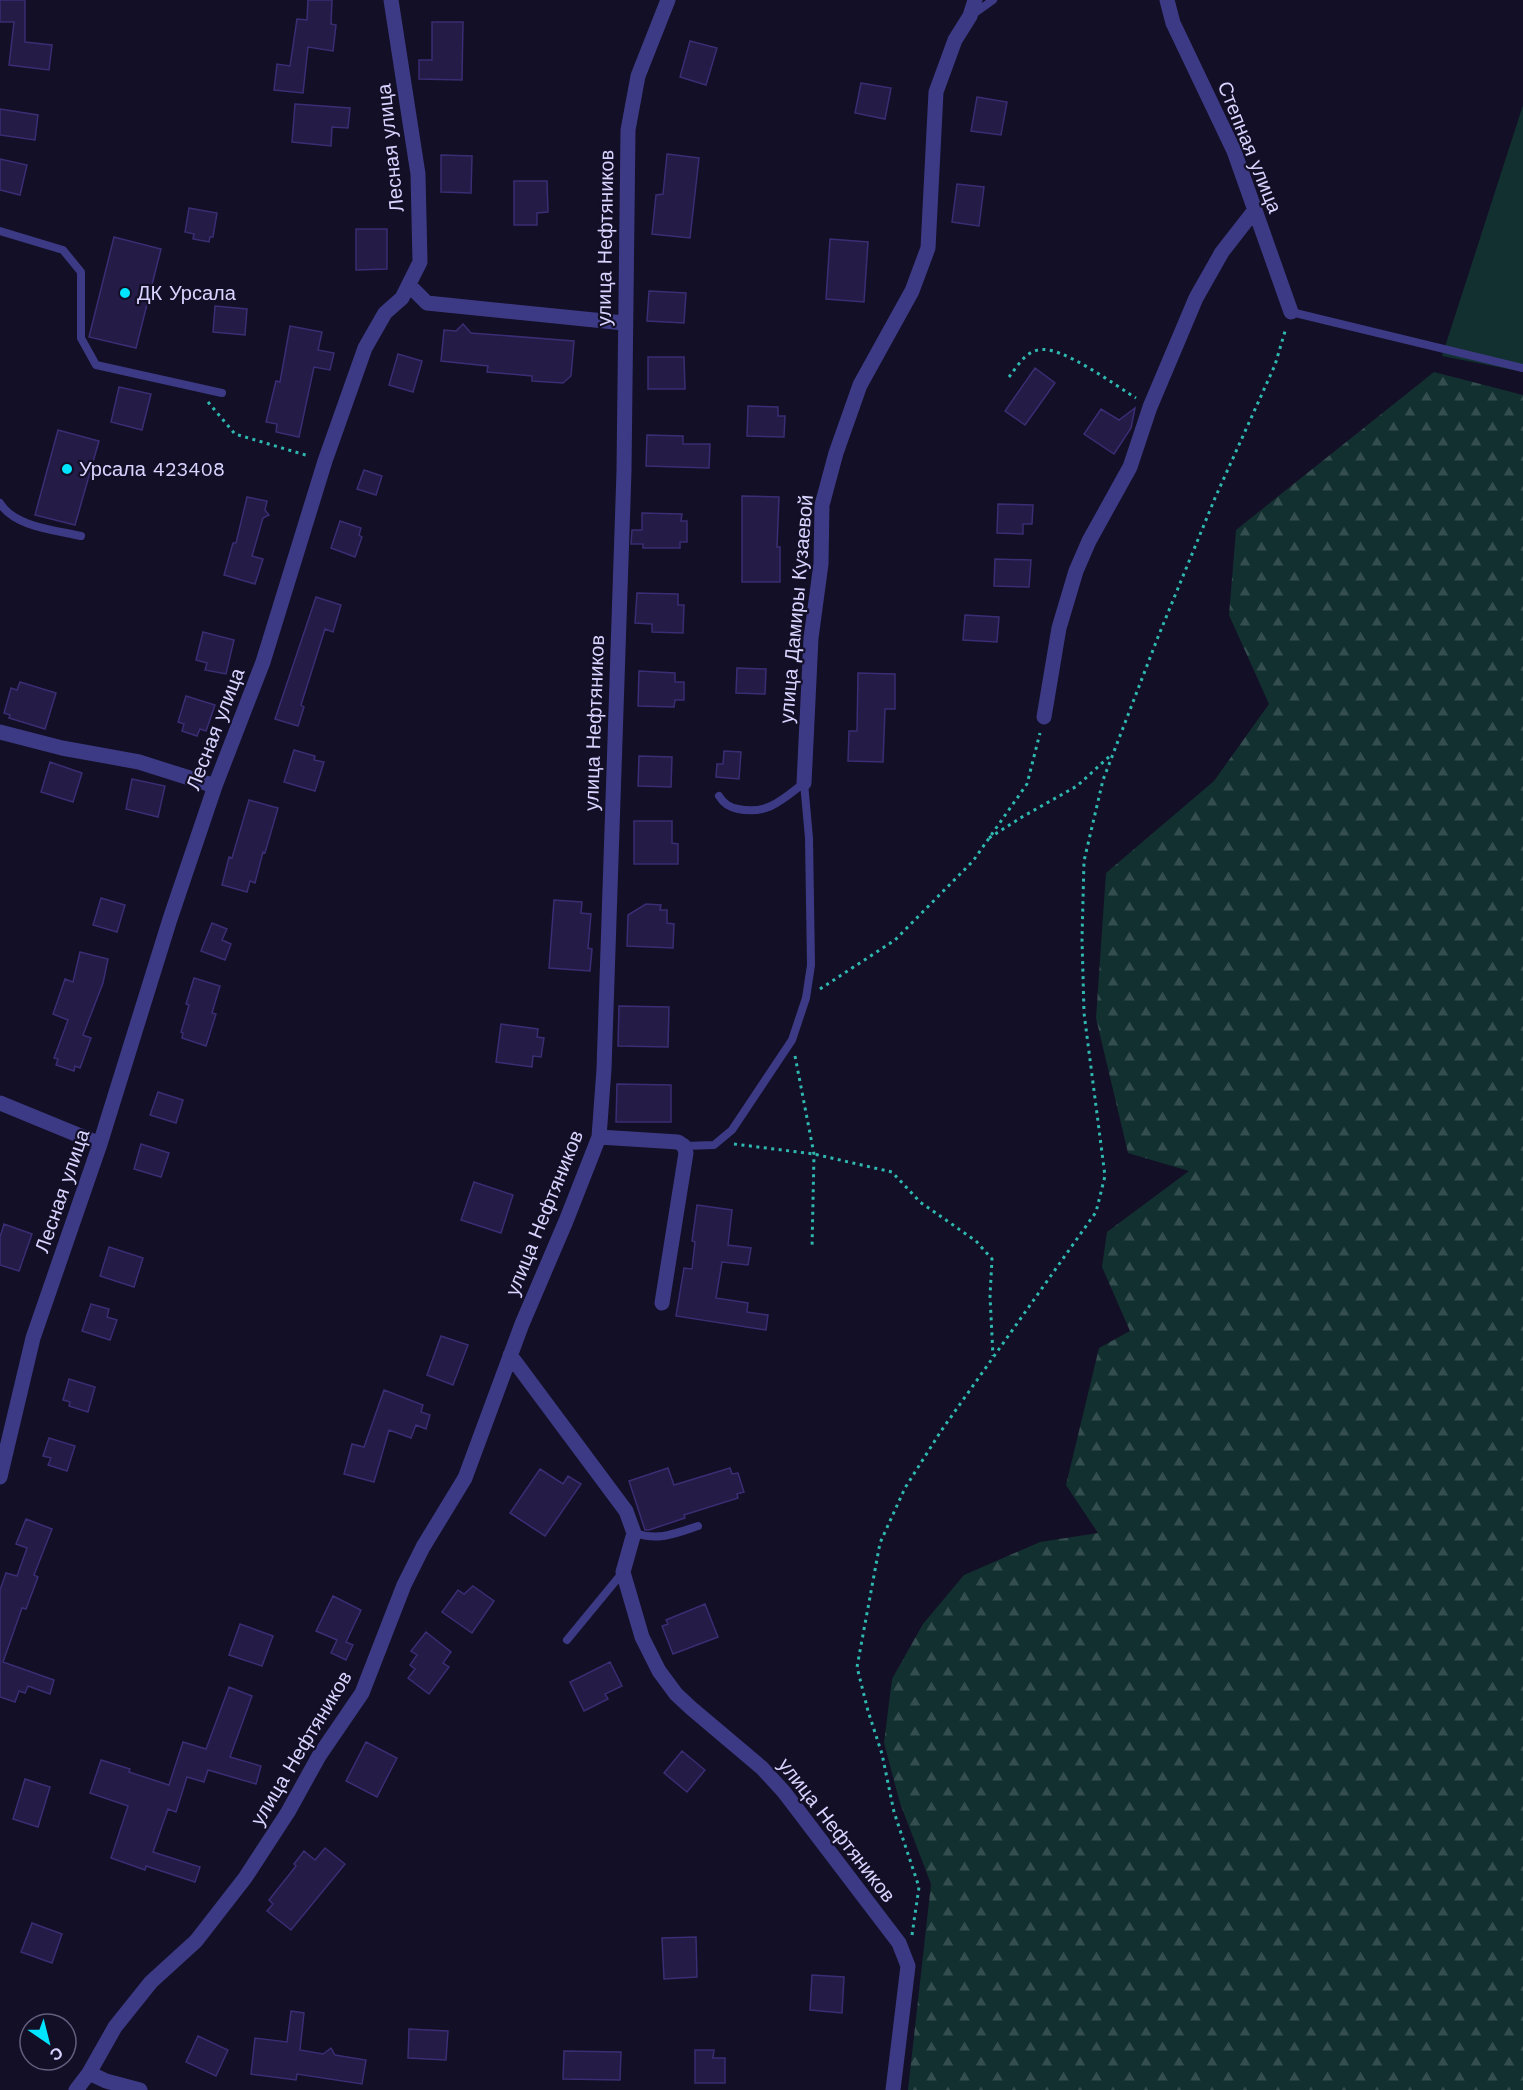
<svg xmlns="http://www.w3.org/2000/svg" width="1523" height="2090" font-family="'Work Sans',sans-serif">
  <style>
    .green { fill: #12302f }
    .forest { fill: url(#forest-firs) }
    .building { fill: #241b47; stroke: #3b2d73; stroke-width: 1.5 }
    .lines { fill: none; stroke-linecap: round; stroke-linejoin: round }
    .path { stroke: #2fb8b0; stroke-width: 3; stroke-dasharray: 3 4.5; stroke-linecap: butt }
    .lane { stroke: #3d3a85; stroke-width: 8 }
    .street { stroke: #3d3a85; stroke-width: 15 }
    .poi-dot { fill: #00e5ff; stroke: #130f26; stroke-width: 2 }
    .labels { text-anchor: middle; dominant-baseline: central; stroke-width: 4.5; stroke-linejoin: round; paint-order: stroke }
    .street-label { font-size: 20px; fill: #d9d4ff; stroke: #130f26 }
    .poi-label { font-size: 20px; fill: #d9d4ff; stroke: #130f26; text-anchor: start }
  </style>
  <defs>
    <pattern id="forest-firs" width="22" height="20" patternUnits="userSpaceOnUse" patternTransform="scale(1.5)"><rect width="22" height="20" fill="#12302f"/><path d="M5 1l3.5 6h-7zM16 11l3.5 6h-7z" fill="#344d4e"/></pattern>
  </defs>
  <rect width="100%" height="100%" fill="#130f26"/>
  <!-- green -->
  <path class="green" d="M1523,105V372L1442,356Z"/>
  <!-- forest -->
  <path class="forest" d="M1434,372L1523,395V2090H908L931,1884L900,1803L884,1743L892,1679L923,1624L964,1575L1040,1542L1098,1533L1066,1485L1099,1348L1130,1331L1102,1267L1107,1232L1189,1171L1128,1153L1096,1018L1106,873L1214,781L1269,704L1229,615L1236,530Z"/>
  <!-- building -->
  <path class="building" d="M0,0H25V42L52,45L49,70L9,65L14,22H0Z
    M308,0H332L331,24L336,25L333,51L308,47L303,93L274,90L277,64L290,66L297,19L307,20Z
    M432,22H463L462,80L419,79V60H432Z
    M690,41L717,48L706,85L680,77Z
    M861,83L891,88L885,119L855,113Z
    M977,97L1007,102L1001,135L971,131Z
    M295,104L350,108L348,128L332,127L331,146L292,142Z
    M0,109L38,115L35,140L0,135Z
    M667,154L699,158L690,238L652,234L656,195L663,194Z
    M441,155L472,156L471,193L441,192Z
    M0,159L27,165L20,195L0,190Z
    M514,181H547L548,212L537,213V225H514Z
    M957,184L984,187L979,226L952,222Z
    M189,208L217,213L213,237H210L209,242L193,239L194,234L185,232Z
    M356,229H387V269L356,270Z
    M114,237L161,249L136,348L89,337Z
    M830,239L868,242L864,302L826,299Z
    M649,291L686,293L684,323L647,321Z
    M215,306L247,309L245,335L213,332Z
    M463,324L471,333L574,341L571,376L563,383L532,381V376L487,372L488,366L441,361L444,330L456,331Z
    M290,326L322,332L318,350L334,353L330,370L314,367L299,437L276,432L277,424L266,422L276,381L280,382Z
    M398,354L422,361L413,392L389,385Z
    M648,357H684L685,389H648Z
    M1035,368L1055,383L1025,425L1005,411Z
    M119,387L151,394L142,430L111,422Z
    M748,406L778,407V416H785L784,437L747,436Z
    M1135,408L1131,428L1114,454L1084,434L1101,409L1119,420Z
    M58,430L99,441L75,525L35,515Z
    M647,435L683,436V444H710L709,468L646,466Z
    M364,470L382,476L376,495L357,489Z
    M742,496L779,497L777,547H780V582H742Z
    M247,497L267,501L265,510L269,515L263,518L252,556L263,559L255,584L224,575L233,543H236Z
    M998,504L1033,505L1032,524H1023V534L997,533Z
    M642,513L682,514L681,521H687V542H680V548H643V544H631L632,530H642Z
    M340,521L361,528L359,535L362,537L355,557L331,548Z
    M995,559L1031,560L1029,587L994,586Z
    M637,593L678,594V605H684L683,633L652,632V624L635,623Z
    M316,597L341,605L333,632L325,629L301,705L304,707L298,726L275,719Z
    M965,615L999,617L997,642L963,640Z
    M203,632L234,640L226,674L205,670L207,663L196,660Z
    M737,668L766,669L765,694L736,693Z
    M639,671L675,673V682H684V700H675L674,707L638,706Z
    M858,673L895,674V709H885L883,762L848,761L849,731H857Z
    M20,682L56,693L45,729L9,718L10,715L4,713L11,688L17,690Z
    M186,696L215,705L206,731L200,729L197,736L182,731L184,724L178,722Z
    M294,750L315,756L314,760L324,762L315,791L284,782Z
    M724,751L741,752L739,779L716,777L717,764H723Z
    M639,756L672,757L671,787L638,786Z
    M50,762L82,773L73,802L41,792Z
    M132,779L165,786L158,817L126,809Z
    M249,800L278,808L265,853L263,852L255,883L250,881L247,892L222,885L229,857L232,858Z
    M634,821H672V843L678,844V864H634Z
    M101,898L125,905L117,932L93,925Z
    M554,900L582,902L581,913L591,914L588,948L592,949L590,971L549,968Z
    M646,904L661,905L660,910H667V923L674,924L673,948L627,946L628,915Z
    M212,923L227,929L222,940L231,944L225,960L201,951Z
    M80,952L108,959L103,983L83,1035L91,1038L80,1068L75,1066L74,1071L56,1065L58,1059L54,1058L68,1020L53,1014L65,979L73,982Z
    M194,978L220,986L212,1013L216,1014L206,1046L182,1038L183,1033L181,1032L189,1005L186,1004Z
    M619,1006L669,1007L668,1047L618,1046Z
    M501,1024L538,1029L537,1037L544,1038L541,1057L533,1056L532,1067L496,1062Z
    M617,1084L671,1085V1122H616Z
    M158,1092L183,1100L176,1123L150,1115Z
    M141,1144L169,1153L161,1177L134,1169Z
    M474,1182L513,1195L501,1233L461,1220Z
    M697,1205L732,1210L728,1245L751,1248L748,1265L722,1262L716,1298L748,1303L747,1312L768,1315L766,1330L676,1316L684,1268L692,1269L695,1242L692,1241Z
    M4,1224L32,1234L19,1271L0,1265V1237Z
    M109,1247L143,1258L134,1287L100,1276Z
    M91,1304L109,1309L107,1317L117,1320L110,1340L82,1331Z
    M441,1336L468,1345L453,1385L427,1375Z
    M69,1379L95,1387L88,1412L69,1406L70,1402L63,1400Z
    M384,1390L423,1405L421,1412L430,1415L426,1429L416,1425L411,1438L389,1430L374,1482L344,1474L352,1444L364,1447Z
    M49,1438L75,1446L67,1471L48,1465L51,1458L43,1456Z
    M668,1468L674,1485L730,1468L732,1474L738,1473L744,1492L737,1494L738,1498L684,1515L685,1518L649,1530H645L629,1481Z
    M540,1469L563,1484L568,1476L581,1484L545,1536L510,1513Z
    M26,1519L52,1529L34,1575L38,1577L26,1609L22,1608L3,1662L54,1680L50,1694L28,1686L25,1693L19,1691L15,1702L0,1697V1590L6,1573L17,1576L27,1548L16,1544Z
    M473,1586L494,1601L472,1633L442,1612L458,1590L464,1594Z
    M333,1596L361,1610L346,1642L353,1645L346,1660L331,1653L337,1640L316,1631Z
    M705,1604L718,1637L673,1654L662,1626L668,1624L666,1620Z
    M240,1624L273,1636L262,1666L229,1655Z
    M426,1632L451,1652L443,1663L449,1667L429,1694L408,1678L415,1669L410,1665L417,1655L411,1651Z
    M610,1662L622,1686L605,1694L608,1699L584,1711L570,1682Z
    M229,1687L252,1696L230,1757L261,1766L256,1784L208,1770L204,1782L187,1777L176,1812L168,1809L153,1852L200,1867L195,1882L146,1866L145,1870L111,1858L128,1806L90,1793L101,1760L130,1769L129,1772L169,1785L183,1742L206,1749Z
    M366,1742L397,1758L377,1797L346,1781Z
    M682,1751L705,1770L687,1792L664,1773Z
    M25,1779L50,1787L38,1827L13,1819Z
    M325,1848L345,1864L291,1930L267,1911L273,1904L269,1900L296,1866L294,1864L304,1851L315,1860Z
    M32,1923L62,1934L52,1963L21,1952Z
    M696,1937L697,1977L664,1979L662,1938Z
    M812,1975L844,1977L842,2013L810,2010Z
    M291,2011L304,2013L300,2050L323,2054L331,2048L335,2055L366,2060L362,2084L297,2074L296,2080L251,2074L255,2038L287,2042Z
    M409,2029L448,2031L446,2060L408,2058Z
    M198,2036L228,2050L216,2076L186,2062Z
    M695,2050H714L713,2058H725V2083H695Z
    M564,2051L621,2052L620,2080L563,2079Z"/>
  <g class="lines">
    <!-- path -->
    <path class="path" d="M1009,377C1017,367 1024,353 1038,350C1060,344 1116,386 1136,398
      M208,402L235,434L309,456
      M989,838L1022,817L1077,786L1112,754
      M820,989L895,940L973,861L1027,784L1040,733
      M795,1056L814,1154L812,1248
      M734,1144L814,1154L892,1172L920,1202L976,1241L992,1259L990,1296L993,1356
      M912,1935L919,1887L894,1812L882,1754L868,1711L857,1667L880,1543L905,1488L941,1431L1096,1212L1105,1176L1084,1013L1082,939L1084,861L1103,780L1158,637L1215,498L1275,365L1286,328"/>
    <!-- lane -->
    <path class="lane" d="M972,15L993,0
      M0,231L63,250L81,272V338L96,365L222,393
      M1291,312L1523,368
      M0,503C14,527 56,530 81,536
      M719,796C724,804 729,807 738,809C768,815 782,800 804,783
      M684,1146L714,1145L732,1130L792,1040L806,998L811,965L809,838L804,783
      M634,1533C659,1541 674,1534 698,1526
      M567,1640L623,1572"/>
    <!-- street -->
    <path class="street" d="M1167,0L1173,23L1234,151L1291,312
      M409,285L427,303L624,323
      M1044,717L1059,628L1076,571L1089,541L1130,467L1150,407L1196,298L1222,252L1254,211
      M0,732L62,748L139,762L215,786
      M804,783L811,638L821,564L822,505L836,453L860,385L912,291L928,248L936,92L955,40L970,16L975,0
      M0,1103L100,1144
      M599,1137L678,1142L684,1146L686,1153L662,1303
      M510,1355L626,1511L634,1533L623,1572L642,1637L659,1671L676,1694L691,1708L762,1768L784,1792L899,1943L908,1966L893,2090
      M0,1477L33,1338L100,1144L170,919L215,786L263,662L325,461L365,348L385,313L402,298L420,262L418,174L391,0
      M89,2073L106,2081L140,2090
      M76,2090L89,2073L115,2027L151,1982L196,1941L245,1878L288,1812L319,1756L362,1693L404,1585L423,1547L465,1478L522,1324L566,1221L599,1137L604,1069L624,471L628,130L638,76L668,0"/>
  </g>
  <!-- markers -->
  <g class="poi-dot">
    <circle cx="125" cy="293" r="6"/>
    <circle cx="67" cy="469" r="6"/>
  </g>
  <g class="labels">
    <!-- street labels -->
    <g class="street-label">
      <text transform="translate(1250 147) rotate(68)">Степная улица</text>
      <text transform="translate(390 148) rotate(-96)">Лесная улица</text>
      <text transform="translate(605 238) rotate(-89)">улица Нефтяников</text>
      <text transform="translate(796 609) rotate(-85)">улица Дамиры Кузаевой</text>
      <text transform="translate(594 723) rotate(-88)">улица Нефтяников</text>
      <text transform="translate(215 729) rotate(-69)">Лесная улица</text>
      <text transform="translate(62 1191) rotate(-71)">Лесная улица</text>
      <text transform="translate(544 1213) rotate(-68)">улица Нефтяников</text>
      <text transform="translate(301 1748) rotate(-59)">улица Нефтяников</text>
      <text transform="translate(837 1830) rotate(52)">улица Нефтяников</text>
    </g>
    <!-- poi labels -->
    <g class="poi-label">
      <text x="137" y="293">ДК Урсала</text>
      <text x="79" y="469">Урсала 423408</text>
    </g>
  </g>
  <!-- north arrow -->
  <g transform="translate(48 2042) rotate(145)"><circle r="28" fill="#130f26" stroke="#625e7d" stroke-width="1.5"/>
  <path d="M0-4.5L10 22L0 15L-10 22Z" fill="#00e5ff"/>
  <text y="-9" font-size="16" font-weight="bold" text-anchor="middle" fill="#d9d4ff">С</text>
  </g>
</svg>
